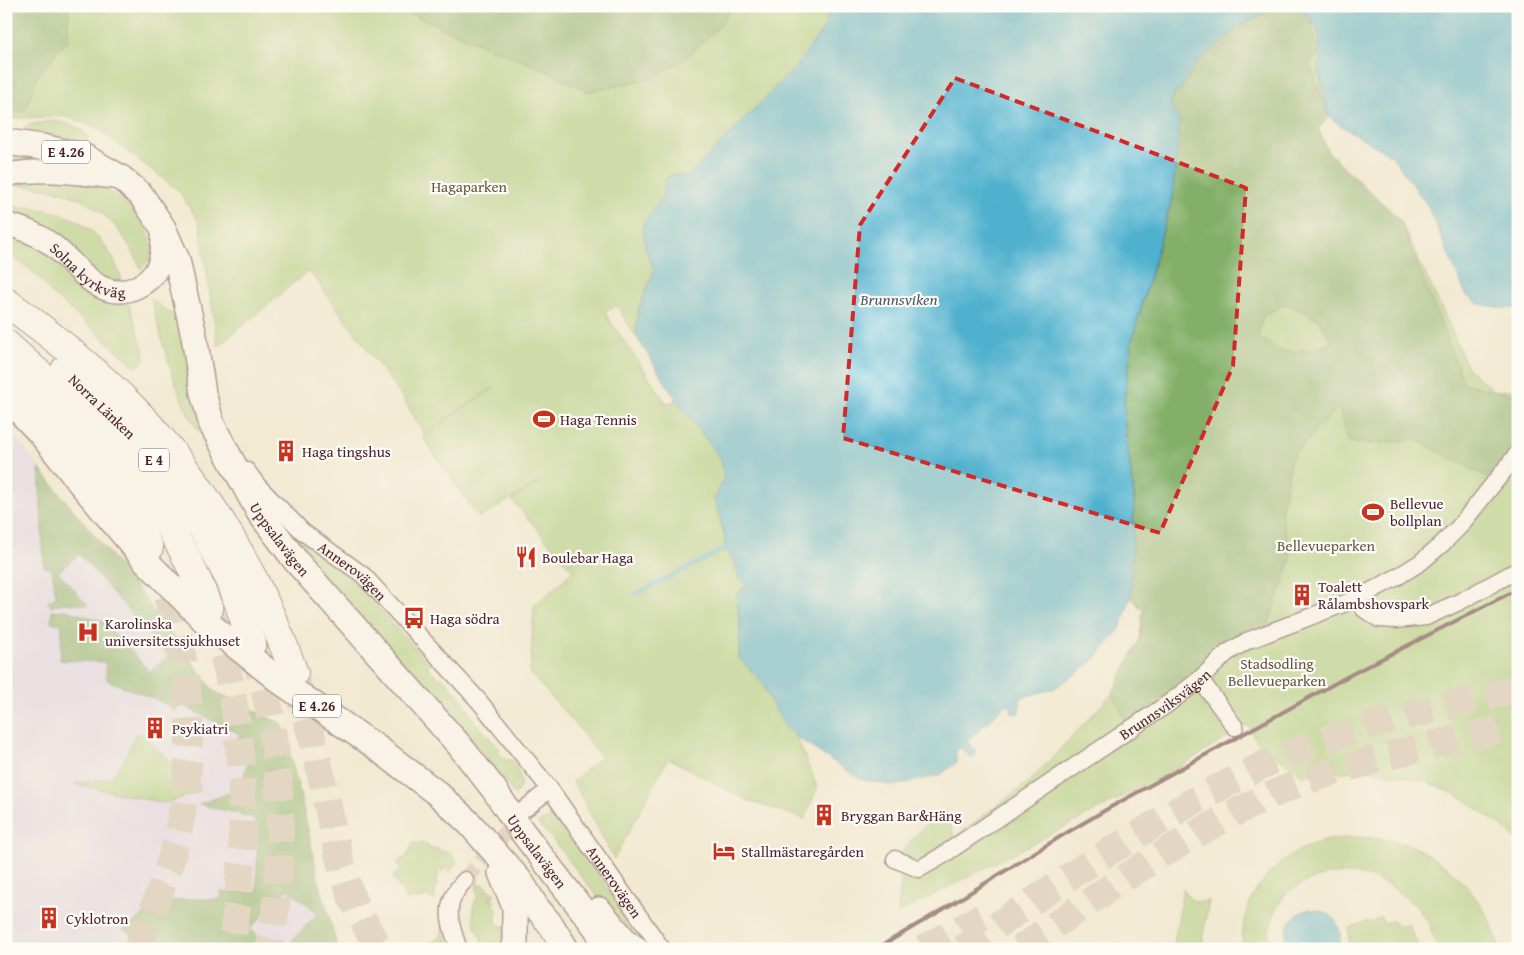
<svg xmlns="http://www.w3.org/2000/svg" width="1524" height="955" font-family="'Gentium Book Plus',serif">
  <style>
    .built { fill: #e0d4f4 }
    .green { fill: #a4cb76; stroke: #777550 }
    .forest { fill: #83af67; stroke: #666749; fill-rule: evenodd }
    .water { fill: #4fb1ce; stroke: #4c687c }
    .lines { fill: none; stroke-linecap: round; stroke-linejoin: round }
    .stream { stroke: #4fb1ce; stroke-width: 4.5 }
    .street-tunnel { stroke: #d0c1b1; stroke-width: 16; stroke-dasharray: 16 8; stroke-linecap: butt }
    .highway-tunnel { stroke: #d0c1b1; stroke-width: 28; stroke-dasharray: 28 14; stroke-linecap: butt }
    .street-casing { stroke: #633d44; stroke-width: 19 }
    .secondary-casing { stroke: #633d44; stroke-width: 25 }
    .primary-casing { stroke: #633d44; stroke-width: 28 }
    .highway-casing { stroke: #633d44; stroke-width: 30 }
    .street { stroke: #fff; stroke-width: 16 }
    .secondary { stroke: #fff; stroke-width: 22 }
    .primary { stroke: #fff; stroke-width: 25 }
    .highway { stroke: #fff; stroke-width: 28 }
    .rail { stroke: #4a1f2b; stroke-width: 4 }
    .marked { fill: none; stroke: #d62828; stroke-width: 4; stroke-dasharray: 10 6; stroke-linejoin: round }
    .labels { text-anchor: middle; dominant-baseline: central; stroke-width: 4.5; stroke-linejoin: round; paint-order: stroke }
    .shield { fill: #fdfcf7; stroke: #806168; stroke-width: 1 }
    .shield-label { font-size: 14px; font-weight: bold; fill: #4a1f2b }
    .park-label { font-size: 15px; fill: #655342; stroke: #fdfcf7 }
    .street-label { font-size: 15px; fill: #4a1f2b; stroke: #fdfcf7 }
    .poi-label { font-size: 15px; fill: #4a1f2b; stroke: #fdfcf7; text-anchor: start }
    .water-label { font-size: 16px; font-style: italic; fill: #4c596c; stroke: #fdfcf7 }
  </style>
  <rect width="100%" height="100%" fill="#fdfcf7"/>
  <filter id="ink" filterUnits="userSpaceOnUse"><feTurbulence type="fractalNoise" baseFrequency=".02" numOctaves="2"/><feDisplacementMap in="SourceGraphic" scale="10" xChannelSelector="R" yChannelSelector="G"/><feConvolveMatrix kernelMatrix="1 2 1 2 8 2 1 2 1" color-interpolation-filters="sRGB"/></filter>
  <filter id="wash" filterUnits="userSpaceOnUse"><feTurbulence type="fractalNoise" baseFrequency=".0096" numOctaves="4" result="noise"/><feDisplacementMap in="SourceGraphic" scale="20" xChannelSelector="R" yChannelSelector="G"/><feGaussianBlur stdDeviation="1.12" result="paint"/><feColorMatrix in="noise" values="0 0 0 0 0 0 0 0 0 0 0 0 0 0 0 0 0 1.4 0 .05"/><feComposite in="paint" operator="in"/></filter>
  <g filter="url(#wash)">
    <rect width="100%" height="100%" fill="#f2e9d2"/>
    <!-- built -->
    <path class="built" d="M6,426L126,574L214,691L282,724L300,793L319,882L338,949H6Z"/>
    <!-- green -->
    <path class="green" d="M6,6H828L827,24L798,64L688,177L673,174L666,179L662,198L643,225L645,248L654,270L638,311L636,336L616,305L605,313L665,401L663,403L677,401L721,459L724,479L714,500L725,536V549L734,560L740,578L746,586L736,595L740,626L739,658L762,682L770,700L786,728L796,735L817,787L805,819L747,800L668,758L614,859L573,781L601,757L576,725L530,673L534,606L573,571L512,500L540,482L479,518L423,437L493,388L424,434L403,398L314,277L308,271L218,346L199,222L178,190L96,127L63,116L6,119Z
      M1311,18L1317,30L1320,43L1318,68L1329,117L1318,129L1328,152L1400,220L1451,329L1468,369L1495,391L1518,389V841L1500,825L1461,797L1423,780L1369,770L1302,775L1256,741L1248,725L1171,772L898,913L904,848L938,812L945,811L955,837L1030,781L1112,694L1140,639L1143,611L1131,597L1134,496Z
      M48,121C61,121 75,124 86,134L87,141L83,144L20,131L28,125Z
      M6,150L75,164L6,169Z
      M32,176C47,178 63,181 78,183C84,184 91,184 97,186C124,194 173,242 141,269C114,206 73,186 6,185Z
      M6,206C47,207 86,214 109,252C115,260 118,271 122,280C97,285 71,242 51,229C37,221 21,217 6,213Z
      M6,233L39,246L92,295L112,303L129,304L146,359L136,367L51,293L38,276L6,251Z
      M151,299L170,313L176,315L204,436C180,416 160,332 151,299Z
      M272,510L338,569L370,595L387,618L429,663L428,668L439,678H443L461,698L475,722L500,749L498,753L506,760H512C518,769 520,776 521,786L515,795L480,749L439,703L320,573Z
      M136,733L145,737L184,775L198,784L200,791L176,800L163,803L75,784L111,778L124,761Z
      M549,818L555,819L564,824L619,906L642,928L646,939V941L643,943L599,899L554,841L538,824L539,822Z
      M1355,837C1372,838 1388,839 1405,844C1416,847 1427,853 1436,860C1468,881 1490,912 1500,949H1438L1428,922L1416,906L1395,889L1378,880L1357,874H1328L1303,883L1285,894L1275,911L1268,933L1270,949H1243C1238,903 1268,863 1309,846C1324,840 1339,838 1355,837Z
      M413,843L427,844L428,848L439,849L441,851C449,851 454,855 457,862L450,872L445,866L443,872L441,871V868H439L434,902C425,891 426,900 418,899C416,899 414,898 411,898L407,901L396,881L393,879L395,874L401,872L402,869L398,866V863L401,859L407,857Z
      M474,874L479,879L477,885L478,886L483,884L495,894L491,899L487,891H484C485,897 490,899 495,901L493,904L497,908C497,915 493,921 499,926H502L507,928L501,949H484L478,929H476C473,918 471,906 478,896Z
      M1183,888C1188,901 1197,904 1209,900L1203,935V949H1169L1174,945Z
      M1380,917L1385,924L1392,920L1399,927L1408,923L1419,949H1349V928L1368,921L1371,923Z
      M443,927L450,949H431L430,943L441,937Z"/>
    <!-- forest -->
    <path class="forest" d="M6,6H69L68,41L57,52L37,77L25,111L6,113Z
      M393,6H731L723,23L684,60L653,78L588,92L543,69L480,44Z
      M1286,6L1301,10L1311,18L1314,41L1320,43L1318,54L1310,64L1329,117L1318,128L1328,152L1400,220L1464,383L1495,391L1518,394V442L1487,477L1415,440L1368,444L1348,442L1339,406L1291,458L1281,514L1291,558L1268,626L1206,665L1127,723L1112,694L1140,639L1143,611L1131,597L1134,496L1125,430L1124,400L1132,340L1172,198L1171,106L1174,93L1181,88L1196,63L1243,24L1273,9ZM1286,304L1318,319L1332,342L1317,349L1282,352L1258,336L1263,316Z
      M39,468L126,574L214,691L282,724L300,793L319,882L338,949H284L318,913L288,889L250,929L260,938L249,949H145L148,942L123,930L162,902L193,899H222L221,892H257V826L254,818L199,804L240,789L248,762L229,753L240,734L180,704L175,711L164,703L107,680L105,662L60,660L62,624L51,622L52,611L65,610L103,621L150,672L168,656L79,554L58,572L88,605L63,603L51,607L48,601L56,598L52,568L44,567Z"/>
    <!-- water -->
    <path class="water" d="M828,6H1518V308H1501L1479,304L1466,295L1427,205L1392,156L1341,126L1329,117L1318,68L1320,43L1317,30L1311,18L1301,10L1286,6L1273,9L1243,24L1196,63L1181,88L1174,93L1171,106L1180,122L1172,198L1132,340L1124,399L1125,430L1134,496L1131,597L1120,629L1095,659L1076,674L1055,688L1021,698L1019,713L1012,714L1010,705L1004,706L968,741L977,753L972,758L960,747L956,752V763L940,775L893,786L860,779L805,743L786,728L770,700L762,682L739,658L740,626L736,595L746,586L739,578L734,561L725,549V536L714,499L724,479L721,459L677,401L636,336L638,311L654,270L645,247L643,224L662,198L666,179L672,174L688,177L798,64L826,24Z
      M1309,909C1313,910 1320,910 1325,912C1338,918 1345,936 1337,949H1288C1282,929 1289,916 1309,909Z"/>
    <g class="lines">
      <!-- stream -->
      <path class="stream" d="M636,594L725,549"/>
    </g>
  </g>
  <g filter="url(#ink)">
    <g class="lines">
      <!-- street-tunnel -->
      <path class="street-tunnel" d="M465,880L520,815"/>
      <!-- highway-tunnel -->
      <path class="highway-tunnel" d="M211,615C217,633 223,651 227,669C248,763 246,855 231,949
        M253,648C261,675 269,703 273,731C283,802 283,878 269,949
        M295,678L315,748L340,861L352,899L371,935L381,949
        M137,949C149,918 163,888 172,856C199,761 194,659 157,568
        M923,949L982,917
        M962,949L1076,872L1112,850L1197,799L1271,761L1322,741L1389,720L1518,689
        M1020,949C1103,892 1186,833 1278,792C1305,780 1335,771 1364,763C1414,748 1466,736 1518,726"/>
      <!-- street casing -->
      <g class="street-casing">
        <g id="street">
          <path id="s1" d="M247,471L258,486L303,532L363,575L479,701L550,789L662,949"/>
          <path d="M1356,599L1364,609L1379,619L1396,620L1426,617L1459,602L1518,570"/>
          <path d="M1200,679L1235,727"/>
          <path d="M526,808L550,789"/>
          <path id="s2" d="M895,859L919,869L940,857L1169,703L1200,679L1227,653L1247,641L1356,599L1397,577L1421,562L1442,544L1459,527L1518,453"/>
          <path d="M459,949C449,921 442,904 465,880"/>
        </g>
      </g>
      <!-- secondary casing -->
      <g class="secondary-casing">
        <g id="secondary">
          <path d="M6,175C44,167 83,174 120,178"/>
          <path id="s3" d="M6,224C22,228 35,233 48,242C76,260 97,306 137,287C163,274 162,254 163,228"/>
        </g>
      </g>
      <!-- primary casing -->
      <g class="primary-casing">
        <g id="primary">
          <path id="s4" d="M6,142L42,147L83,156L121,178L141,195L163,228L177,260L194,336L203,393L212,425L259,512L296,561L460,746L493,788L521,830L597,929L607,949"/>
          <path d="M6,397L42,435L77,479L145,560L205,621L281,682L376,747L438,794L470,824L521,882L536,907L551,925L566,949"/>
          <path d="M501,873L515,907V942L513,949"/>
          <path d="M599,910L626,942L636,949"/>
        </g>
      </g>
      <!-- highway casing -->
      <g class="highway-casing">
        <g id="highway">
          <path d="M6,302C52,335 97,371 137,412C205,483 261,580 294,673"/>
          <path d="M6,344C32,368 60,391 84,416C138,472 182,536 209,609"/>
          <path id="s5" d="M65,370L143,445L202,527L232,584L252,643"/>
          <path d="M6,372C50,414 93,457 127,507C136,520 142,535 149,548"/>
        </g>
      </g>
      <!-- street -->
      <use href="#street" class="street"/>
      <!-- secondary -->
      <use href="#secondary" class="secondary"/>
      <!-- primary -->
      <use href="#primary" class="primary"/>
      <!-- highway -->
      <use href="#highway" class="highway"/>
      <!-- rail -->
      <path class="rail" d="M876,949L947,907L1063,835L1109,808L1352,674L1518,589"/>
    </g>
  </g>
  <!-- marked area -->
  <path d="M0 0H1524V955H0ZM955,78L1246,188L1233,366L1160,533L843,438L860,225Z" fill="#f2e9d2" fill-opacity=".55" fill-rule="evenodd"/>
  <path class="marked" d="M955,78L1246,188L1233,366L1160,533L843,438L860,225Z"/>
  <!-- icons -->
  <defs>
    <g id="stadium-bare" transform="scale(1.725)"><path d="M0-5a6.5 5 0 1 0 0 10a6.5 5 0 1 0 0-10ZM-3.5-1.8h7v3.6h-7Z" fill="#c8321e" stroke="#fdfcf7" stroke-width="2.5" paint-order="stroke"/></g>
    <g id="building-bare" transform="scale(1.725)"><path d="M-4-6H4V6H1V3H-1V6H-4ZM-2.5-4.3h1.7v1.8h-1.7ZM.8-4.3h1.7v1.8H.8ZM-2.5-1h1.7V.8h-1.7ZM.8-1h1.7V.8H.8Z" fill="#c8321e" stroke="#fdfcf7" stroke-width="2.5" paint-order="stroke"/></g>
    <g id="restaurant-bare" transform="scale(1.725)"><path d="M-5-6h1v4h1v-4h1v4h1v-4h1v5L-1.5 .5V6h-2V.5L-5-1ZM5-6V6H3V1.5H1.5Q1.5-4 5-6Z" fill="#c8321e" stroke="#fdfcf7" stroke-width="2.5" paint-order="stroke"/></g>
    <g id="bus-bare" transform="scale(1.725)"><path d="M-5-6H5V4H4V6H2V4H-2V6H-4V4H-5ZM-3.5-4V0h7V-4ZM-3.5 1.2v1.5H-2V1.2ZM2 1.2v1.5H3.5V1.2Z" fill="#c8321e" stroke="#fdfcf7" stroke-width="2.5" paint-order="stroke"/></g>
    <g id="hospital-bare" transform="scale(1.725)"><path d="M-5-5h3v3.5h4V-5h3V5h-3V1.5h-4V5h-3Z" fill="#c8321e" stroke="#fdfcf7" stroke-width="2.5" paint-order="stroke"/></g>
    <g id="hotel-bare" transform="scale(1.725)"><path d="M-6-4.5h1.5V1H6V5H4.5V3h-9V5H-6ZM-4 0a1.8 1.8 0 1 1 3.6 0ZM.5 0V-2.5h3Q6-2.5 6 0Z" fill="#c8321e" stroke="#fdfcf7" stroke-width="2.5" paint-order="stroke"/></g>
  </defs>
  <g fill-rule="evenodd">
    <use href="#stadium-bare" x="544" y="419"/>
    <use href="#building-bare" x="286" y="451"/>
    <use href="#stadium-bare" x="1373" y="512"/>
    <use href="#restaurant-bare" x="526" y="557"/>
    <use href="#building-bare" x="1302" y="595"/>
    <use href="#bus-bare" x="414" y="618"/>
    <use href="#hospital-bare" x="88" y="632"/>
    <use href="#building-bare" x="155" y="728"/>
    <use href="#building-bare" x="824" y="815"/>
    <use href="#hotel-bare" x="724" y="851"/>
    <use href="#building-bare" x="49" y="918"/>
  </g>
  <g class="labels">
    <!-- shield labels -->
    <g class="shield">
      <rect x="42" y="140.5" width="48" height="23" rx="4"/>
      <rect x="139" y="448.5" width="30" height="23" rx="4"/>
      <rect x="293" y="694.5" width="48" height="23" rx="4"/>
    </g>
    <g class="shield-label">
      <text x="66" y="152">E 4.26</text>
      <text x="154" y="460">E 4</text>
      <text x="317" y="706">E 4.26</text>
    </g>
    <!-- park labels -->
    <g class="park-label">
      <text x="469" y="186">Hagaparken</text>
      <text x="1326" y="545">Bellevueparken</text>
      <text x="1277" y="663">Stadsodling<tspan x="1277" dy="17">Bellevueparken</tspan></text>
    </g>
    <!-- street labels -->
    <g class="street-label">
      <text stroke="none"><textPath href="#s3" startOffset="96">Solna kyrkväg</textPath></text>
      <text stroke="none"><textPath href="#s5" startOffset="52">Norra Länken</textPath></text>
      <text stroke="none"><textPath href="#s4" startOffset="525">Uppsalavägen</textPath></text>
      <text stroke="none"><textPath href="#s1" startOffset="146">Annerovägen</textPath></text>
      <text stroke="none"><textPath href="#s2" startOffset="322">Brunnsviksvägen</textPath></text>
      <text stroke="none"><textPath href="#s4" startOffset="930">Uppsalavägen</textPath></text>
      <text stroke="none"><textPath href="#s1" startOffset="554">Annerovägen</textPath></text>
    </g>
    <!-- poi labels -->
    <g class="poi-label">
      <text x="560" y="419">Haga Tennis</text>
      <text x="302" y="451">Haga tingshus</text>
      <text x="1390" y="503">Bellevue<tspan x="1390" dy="17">bollplan</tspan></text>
      <text x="542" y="557">Boulebar Haga</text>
      <text x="1318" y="586">Toalett<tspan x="1318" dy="17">Rålambshovspark</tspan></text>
      <text x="430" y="618">Haga södra</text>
      <text x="105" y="623">Karolinska<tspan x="105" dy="17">universitetssjukhuset</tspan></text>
      <text x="172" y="728">Psykiatri</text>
      <text x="841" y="815">Bryggan Bar&amp;Häng</text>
      <text x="741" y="851">Stallmästaregården</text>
      <text x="66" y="918">Cyklotron</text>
    </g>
    <!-- water labels -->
    <g class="water-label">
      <text x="899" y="299">Brunnsviken</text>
    </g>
  </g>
  <!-- margin -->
  <rect width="1524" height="955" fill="none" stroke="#fdfcf7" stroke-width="25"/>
</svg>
